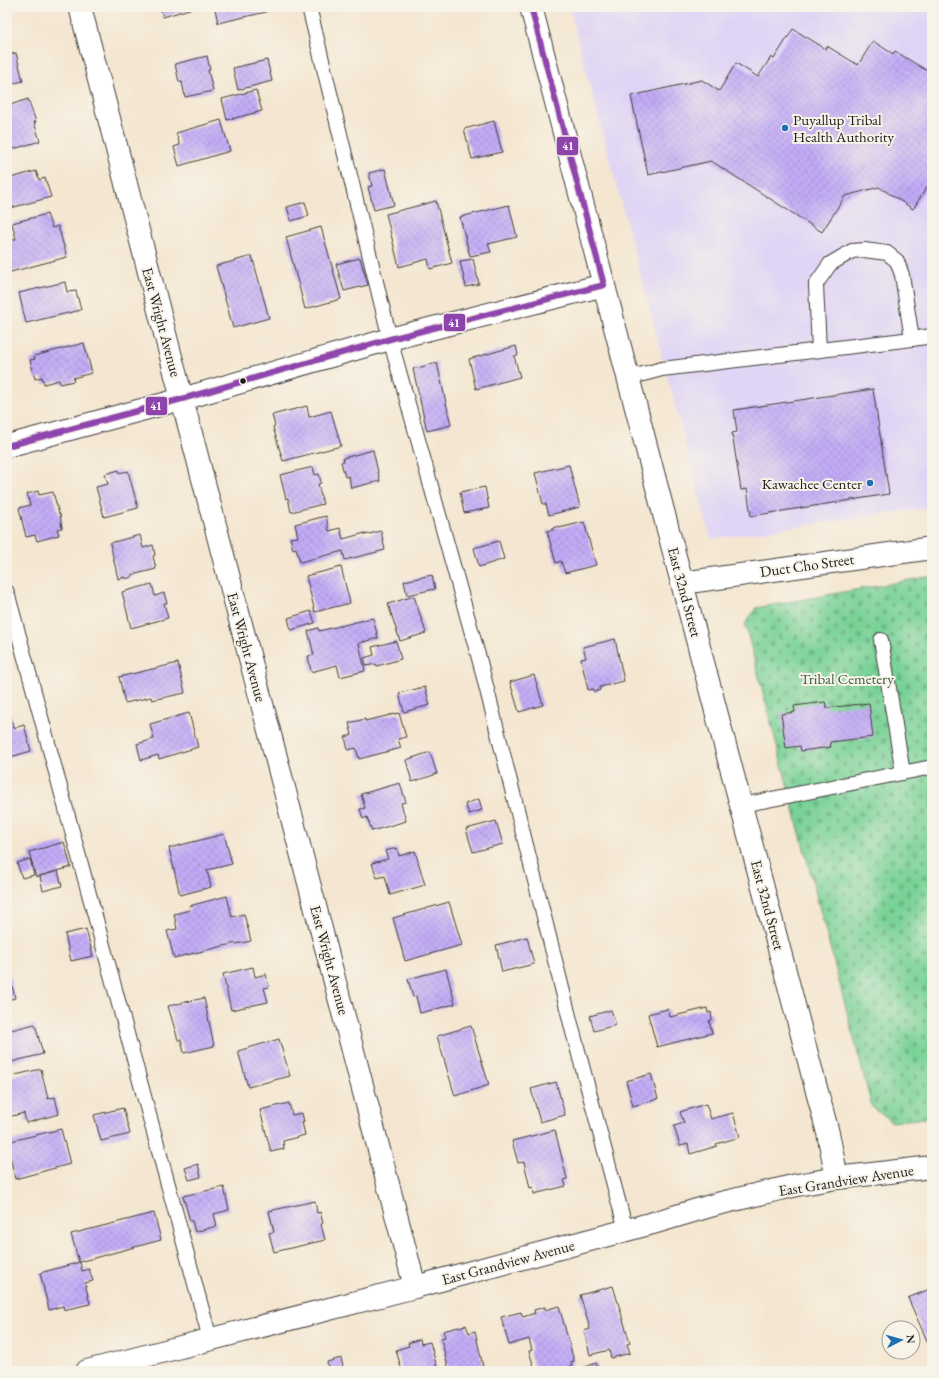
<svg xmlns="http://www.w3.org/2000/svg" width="939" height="1378" font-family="'EB Garamond',serif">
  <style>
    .built { fill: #dfd4f5 }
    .cemetery { fill: url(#cemetery-stones); stroke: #4a775a }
    .building { fill: url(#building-cross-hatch) }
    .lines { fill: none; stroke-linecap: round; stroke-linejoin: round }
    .lane-casing { stroke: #3c3a37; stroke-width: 16 }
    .street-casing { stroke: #3c3a37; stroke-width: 24 }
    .secondary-casing { stroke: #3c3a37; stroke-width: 24 }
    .lane { stroke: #fff; stroke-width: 14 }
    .street { stroke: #fff; stroke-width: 22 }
    .secondary { stroke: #fff; stroke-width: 22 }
    .bus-1-casing { stroke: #f7f3e8; stroke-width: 9 }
    .bus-1 { stroke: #8e44ad; stroke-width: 6 }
    .poi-dot { fill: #1f6fb2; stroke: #f7f3e8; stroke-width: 1.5 }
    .bus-dot { fill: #1c1c1c; stroke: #f7f3e8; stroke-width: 1.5 }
    .labels { text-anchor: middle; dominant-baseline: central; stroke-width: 4; stroke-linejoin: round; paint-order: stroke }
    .poi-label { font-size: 15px; fill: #1c1c1c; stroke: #f7f3e8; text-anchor: start }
    .street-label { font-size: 15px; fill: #1c1c1c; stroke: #f7f3e8 }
    .park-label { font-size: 15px; fill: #3d5c47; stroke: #f7f3e8 }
    .line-badge { stroke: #f7f3e8; stroke-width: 1.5 }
    .badge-label { font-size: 11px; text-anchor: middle; font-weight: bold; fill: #fff }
  </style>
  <defs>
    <pattern id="cemetery-stones" width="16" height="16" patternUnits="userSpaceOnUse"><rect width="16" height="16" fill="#79d297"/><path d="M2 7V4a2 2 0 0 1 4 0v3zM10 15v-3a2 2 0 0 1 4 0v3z" fill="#68b482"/></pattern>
    <pattern id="building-cross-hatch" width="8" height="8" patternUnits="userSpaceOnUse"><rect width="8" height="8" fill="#c3acf7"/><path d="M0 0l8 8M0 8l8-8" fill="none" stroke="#a793d3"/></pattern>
  </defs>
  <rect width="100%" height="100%" fill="#f7f3e8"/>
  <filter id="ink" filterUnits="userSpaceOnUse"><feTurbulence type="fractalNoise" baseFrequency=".025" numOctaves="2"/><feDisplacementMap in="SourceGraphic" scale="8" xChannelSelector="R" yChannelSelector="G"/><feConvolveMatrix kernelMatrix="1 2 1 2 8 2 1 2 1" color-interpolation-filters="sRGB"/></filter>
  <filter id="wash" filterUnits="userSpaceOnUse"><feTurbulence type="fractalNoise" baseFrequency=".012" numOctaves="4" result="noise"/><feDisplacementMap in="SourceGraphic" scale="16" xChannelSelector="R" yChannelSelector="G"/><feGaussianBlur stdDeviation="0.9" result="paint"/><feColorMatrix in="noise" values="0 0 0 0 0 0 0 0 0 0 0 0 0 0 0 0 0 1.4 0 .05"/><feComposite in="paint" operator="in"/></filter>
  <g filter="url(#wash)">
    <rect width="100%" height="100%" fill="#f4e6d0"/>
    <!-- built -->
    <path class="built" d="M569,7H932V507L711,539Z"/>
    <!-- cemetery -->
    <path class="cemetery" d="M932,576V1117L892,1122L872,1107L745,624L756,608Z"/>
    <g id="blocks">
      <!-- building -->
      <path class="building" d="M160,7H196L163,17Z
        M224,7H265L266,12L218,23L215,9Z
        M793,29L826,49L827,46L858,65L873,41L893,54L895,51L932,74V179L913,209L879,187L845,196L822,232L711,161L648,175L631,96L702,80L719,91L736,63L758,77L771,57L774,59Z
        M16,53L23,81L7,85V55Z
        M207,56L210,70H208L213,91L185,97L182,82H179L175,64Z
        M267,60L272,81L238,90L233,68Z
        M256,90L262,111L227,120L222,99Z
        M28,99L36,122H34L40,141L7,151V106Z
        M221,120L230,151L179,166L174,147L180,145L176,133Z
        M494,121L502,152L472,159L464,129Z
        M385,169L394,205L374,210L368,187L372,186L369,173Z
        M36,171L39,180L45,178L51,197L7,209V179Z
        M436,201L452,263L430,269L428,259L399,267L386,214Z
        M305,202L309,216L291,221L287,207Z
        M509,205L517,237L488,244L491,252L470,256L460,217Z
        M47,214L52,228L58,226L67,257L7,273V241L16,239L12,223Z
        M321,227L341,299L305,309L286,237Z
        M252,256L269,318L233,328L216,266Z
        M360,258L368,285L344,291L336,264Z
        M473,259L479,284L466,287L460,261Z
        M65,282L67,292L76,291L81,310L26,323L19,293Z
        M84,343L92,373L73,378L74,381L60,384L59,380L44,384L42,377L35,379L30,360L35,359L34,356Z
        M516,346L518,355L514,356L520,377L476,389L469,359Z
        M437,363L451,425L427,431L413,369Z
        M873,389L889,494L751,516L747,489L741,490L732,433L737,432L734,410Z
        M307,406L309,417L331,411L341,446L283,461L273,427L275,426L272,415Z
        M373,450L380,481L351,488L349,476L345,477L341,462L344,461L343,458Z
        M569,465L580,507L549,515L546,504H543L535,473Z
        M313,467L315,475L319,474L321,483L318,484L323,504L291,512L288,498L286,499L280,475Z
        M119,470V473L128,471L138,508L104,517L96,487L108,484L105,474Z
        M485,487L489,508L464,513L460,492Z
        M38,491L39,495L53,492L59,514H60L62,528L57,529L59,535L37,541L35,535L26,537L19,508L30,505L27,494Z
        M326,516L329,531L340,528L343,539L365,533V535L381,531L385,550L345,560L343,551L300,562L296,548L293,549L290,538L298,537L295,524Z
        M584,522L596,565L565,573L561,561L556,563L547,531L553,530V528L558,526L559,528Z
        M140,535L143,548L153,545L155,555L153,556L156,569L132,575V577L125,579V577L118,579L110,543Z
        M499,541L504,559L479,567L474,548Z
        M341,567L350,603L315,612L306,576Z
        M432,575L435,589L407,595L404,581Z
        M152,584L155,596L164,593L167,603H164L168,618L131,628L122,592Z
        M414,596L426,633L400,641L388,604Z
        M311,611L315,623L291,630L288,618Z
        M373,618L378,638L359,643L365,671L340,677L337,665L311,672L308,656L314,655L308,631L318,628L319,631Z
        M615,639L624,681L600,687V690L594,692V689L588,690L581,659L586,658L583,647Z
        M396,641L401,659L377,666L376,664L366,666L364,658L374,655L372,647Z
        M178,663L185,693L152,700L151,697L125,703L119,677Z
        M534,675L543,705L519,712L510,682Z
        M928,685H932V698H931Z
        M425,687L430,705L404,712L399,693Z
        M825,702L827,708L869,703L873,737L830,742L831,747L801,751L800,746L786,748L781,714L795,712L794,706Z
        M7,704L14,728L24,725L31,751L7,758Z
        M189,713L198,747L159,759L158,755L141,760L137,744L154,739L150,724Z
        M399,713L406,737L398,739L401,748L359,759L356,748L348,750L345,737L352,735L349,723L365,719V721Z
        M430,752L437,774L412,782L406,760Z
        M400,783L406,802L401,803L406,821L372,831L367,817L363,819L360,809L365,808L361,794Z
        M479,799L482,810L469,814L465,804Z
        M496,821L503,844L473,852L466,829Z
        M224,834L232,864L207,870L211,887L180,895L169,848Z
        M64,842L71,867L36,877L29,852Z
        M397,848L399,856L415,851L425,885L390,895L385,876L377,878L372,863L388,859L385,851Z
        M30,859L34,875L22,878L17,863Z
        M58,871L62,886L43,891L40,876Z
        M227,896L232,917L244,914L251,941L236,944V943L174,958L167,931L177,929L174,914L190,910L189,906Z
        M449,902L462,945L405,961L393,918Z
        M86,929L93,956L71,961L65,934Z
        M527,937L534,964L502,972L496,945Z
        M253,967L255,977L266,974L269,987L264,988L268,1002L231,1010L223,974Z
        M446,969L455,1004L420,1013L416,996L413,997L408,979Z
        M7,972H9L15,998L7,1000Z
        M204,998L214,1046L184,1053L181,1040H178L168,1006Z
        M707,1008L708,1013L711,1012L712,1020L709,1021L712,1033L657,1047L648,1014L668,1009L670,1017Z
        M611,1010L616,1025L594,1031L590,1016Z
        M35,1024L43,1054L7,1063V1031Z
        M471,1026L489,1085L455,1096L437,1036Z
        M279,1039L290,1076L248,1087L238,1051Z
        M41,1069L48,1099L55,1097L59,1114L26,1123L24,1113L8,1117L7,1077Z
        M651,1074L658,1099L633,1106L626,1081Z
        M556,1082L565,1115L540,1122L531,1089Z
        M289,1103L292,1115L302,1113L304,1122H302L305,1135L283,1141L284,1149L271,1152L260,1110Z
        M706,1104L711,1119L733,1113L740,1137L716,1144L717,1146L690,1154L688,1144L680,1146L674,1126L684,1123L680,1112Z
        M123,1108L130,1134L101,1141L94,1115Z
        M61,1129L70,1164L15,1179L7,1142Z
        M555,1130L567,1179L564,1180L566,1186L534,1194L533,1187L530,1188L524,1162L518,1163L512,1141Z
        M198,1164L201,1177L189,1180L185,1168Z
        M224,1187L229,1210L214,1214L217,1226L195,1232L192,1221H190L183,1196Z
        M315,1201L317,1213L320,1212L323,1223L321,1224L325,1240L274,1252L269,1233L274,1232L269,1211Z
        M154,1213L161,1240L79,1262L71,1234Z
        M80,1262L82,1271L89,1269L93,1281L85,1283L90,1304L64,1310L63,1306L49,1310L40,1273Z
        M613,1286L630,1343L627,1344L630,1353L611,1358L609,1350L590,1355L584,1331L590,1329L580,1295Z
        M932,1288V1352L908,1298Z
        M559,1306L574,1361L571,1362L572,1366L568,1368L569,1371H535L529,1351L532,1350L529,1339L509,1345L501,1317L521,1312L523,1317L535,1313L534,1310L545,1307V1310Z
        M466,1325L469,1333L475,1331L484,1371H449L441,1338L445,1337L443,1331Z
        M420,1339L421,1344L430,1342L438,1371H402L396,1350L409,1346L408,1343Z
        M341,1358L344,1371H329L327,1362Z
        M596,1363L599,1371H580V1369Z"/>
    </g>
  </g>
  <g filter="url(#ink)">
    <use href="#blocks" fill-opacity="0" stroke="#3c3a37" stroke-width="1"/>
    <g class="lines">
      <!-- lane casing -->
      <g class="lane-casing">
        <path id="lane" d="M309,7L390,339L480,662L573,1032L626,1230
          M819,350L816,284L830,264L852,251L864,250L887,253L897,261L902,275L912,339
          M628,378L662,369L912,339L932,336
          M7,592L210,1339
          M881,640L903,773
          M742,805L932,767"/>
      </g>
      <!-- street casing -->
      <g class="street-casing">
        <path id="street" d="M80,7L182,399L390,339L604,285
          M531,7L682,583L828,1133L837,1178
          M682,583L932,548
          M87,1371L415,1287"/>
      </g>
      <!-- secondary casing -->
      <g class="secondary-casing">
        <path id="secondary" d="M7,446L182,399L415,1287L653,1223L717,1204L797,1185L837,1178L932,1167"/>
      </g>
      <!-- lane -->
      <use href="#lane" class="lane"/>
      <!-- street -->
      <use href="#street" class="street"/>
      <!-- secondary -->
      <use href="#secondary" class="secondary"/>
      <!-- bus-1 casing -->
      <g class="bus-1-casing">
        <path id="bus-1" d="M531,7L604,285
          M7,446L182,399L390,339L604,285"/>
      </g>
      <!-- bus-1 -->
      <use href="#bus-1" class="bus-1"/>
    </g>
  </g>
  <!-- markers -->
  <g class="poi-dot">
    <circle cx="785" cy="128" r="4"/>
    <circle cx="870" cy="483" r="4"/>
  </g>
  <circle class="bus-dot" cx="243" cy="381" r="3.5"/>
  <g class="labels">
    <!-- poi labels -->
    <g class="poi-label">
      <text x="793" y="119">Puyallup Tribal<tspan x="793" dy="17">Health Authority</tspan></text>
      <text x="862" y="483" text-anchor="end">Kawachee Center</text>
    </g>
    <!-- street labels -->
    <g class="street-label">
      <text transform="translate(162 322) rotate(75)">East Wright Avenue</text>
      <text transform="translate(807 565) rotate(-8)">Duct Cho Street</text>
      <text transform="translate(685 592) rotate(75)">East 32nd Street</text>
      <text transform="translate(247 647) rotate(75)">East Wright Avenue</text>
      <text transform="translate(768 905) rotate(75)">East 32nd Street</text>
      <text transform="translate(330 960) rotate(75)">East Wright Avenue</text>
      <text transform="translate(846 1180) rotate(-9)">East Grandview Avenue</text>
      <text transform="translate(508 1262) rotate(-15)">East Grandview Avenue</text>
    </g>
    <!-- park labels -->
    <g class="park-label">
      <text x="847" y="678">Tribal Cemetery</text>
    </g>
  </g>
  <g class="line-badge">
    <rect x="556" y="136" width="23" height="20" rx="4" fill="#8e44ad"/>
    <rect x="443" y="313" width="23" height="19" rx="4" fill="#8e44ad"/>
    <rect x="145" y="396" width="23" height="20" rx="4" fill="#8e44ad"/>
  </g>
  <g class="badge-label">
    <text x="568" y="150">41</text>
    <text x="454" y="327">41</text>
    <text x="156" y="410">41</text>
  </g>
  <!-- margin -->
  <rect width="939" height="1378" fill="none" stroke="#f7f3e8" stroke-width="24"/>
  <!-- north arrow -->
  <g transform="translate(901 1340) rotate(84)"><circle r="19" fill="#f7f3e8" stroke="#9f9d96"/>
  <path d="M0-3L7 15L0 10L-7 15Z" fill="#1f6fb2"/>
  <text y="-6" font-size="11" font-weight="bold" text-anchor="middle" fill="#1c1c1c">N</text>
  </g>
</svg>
